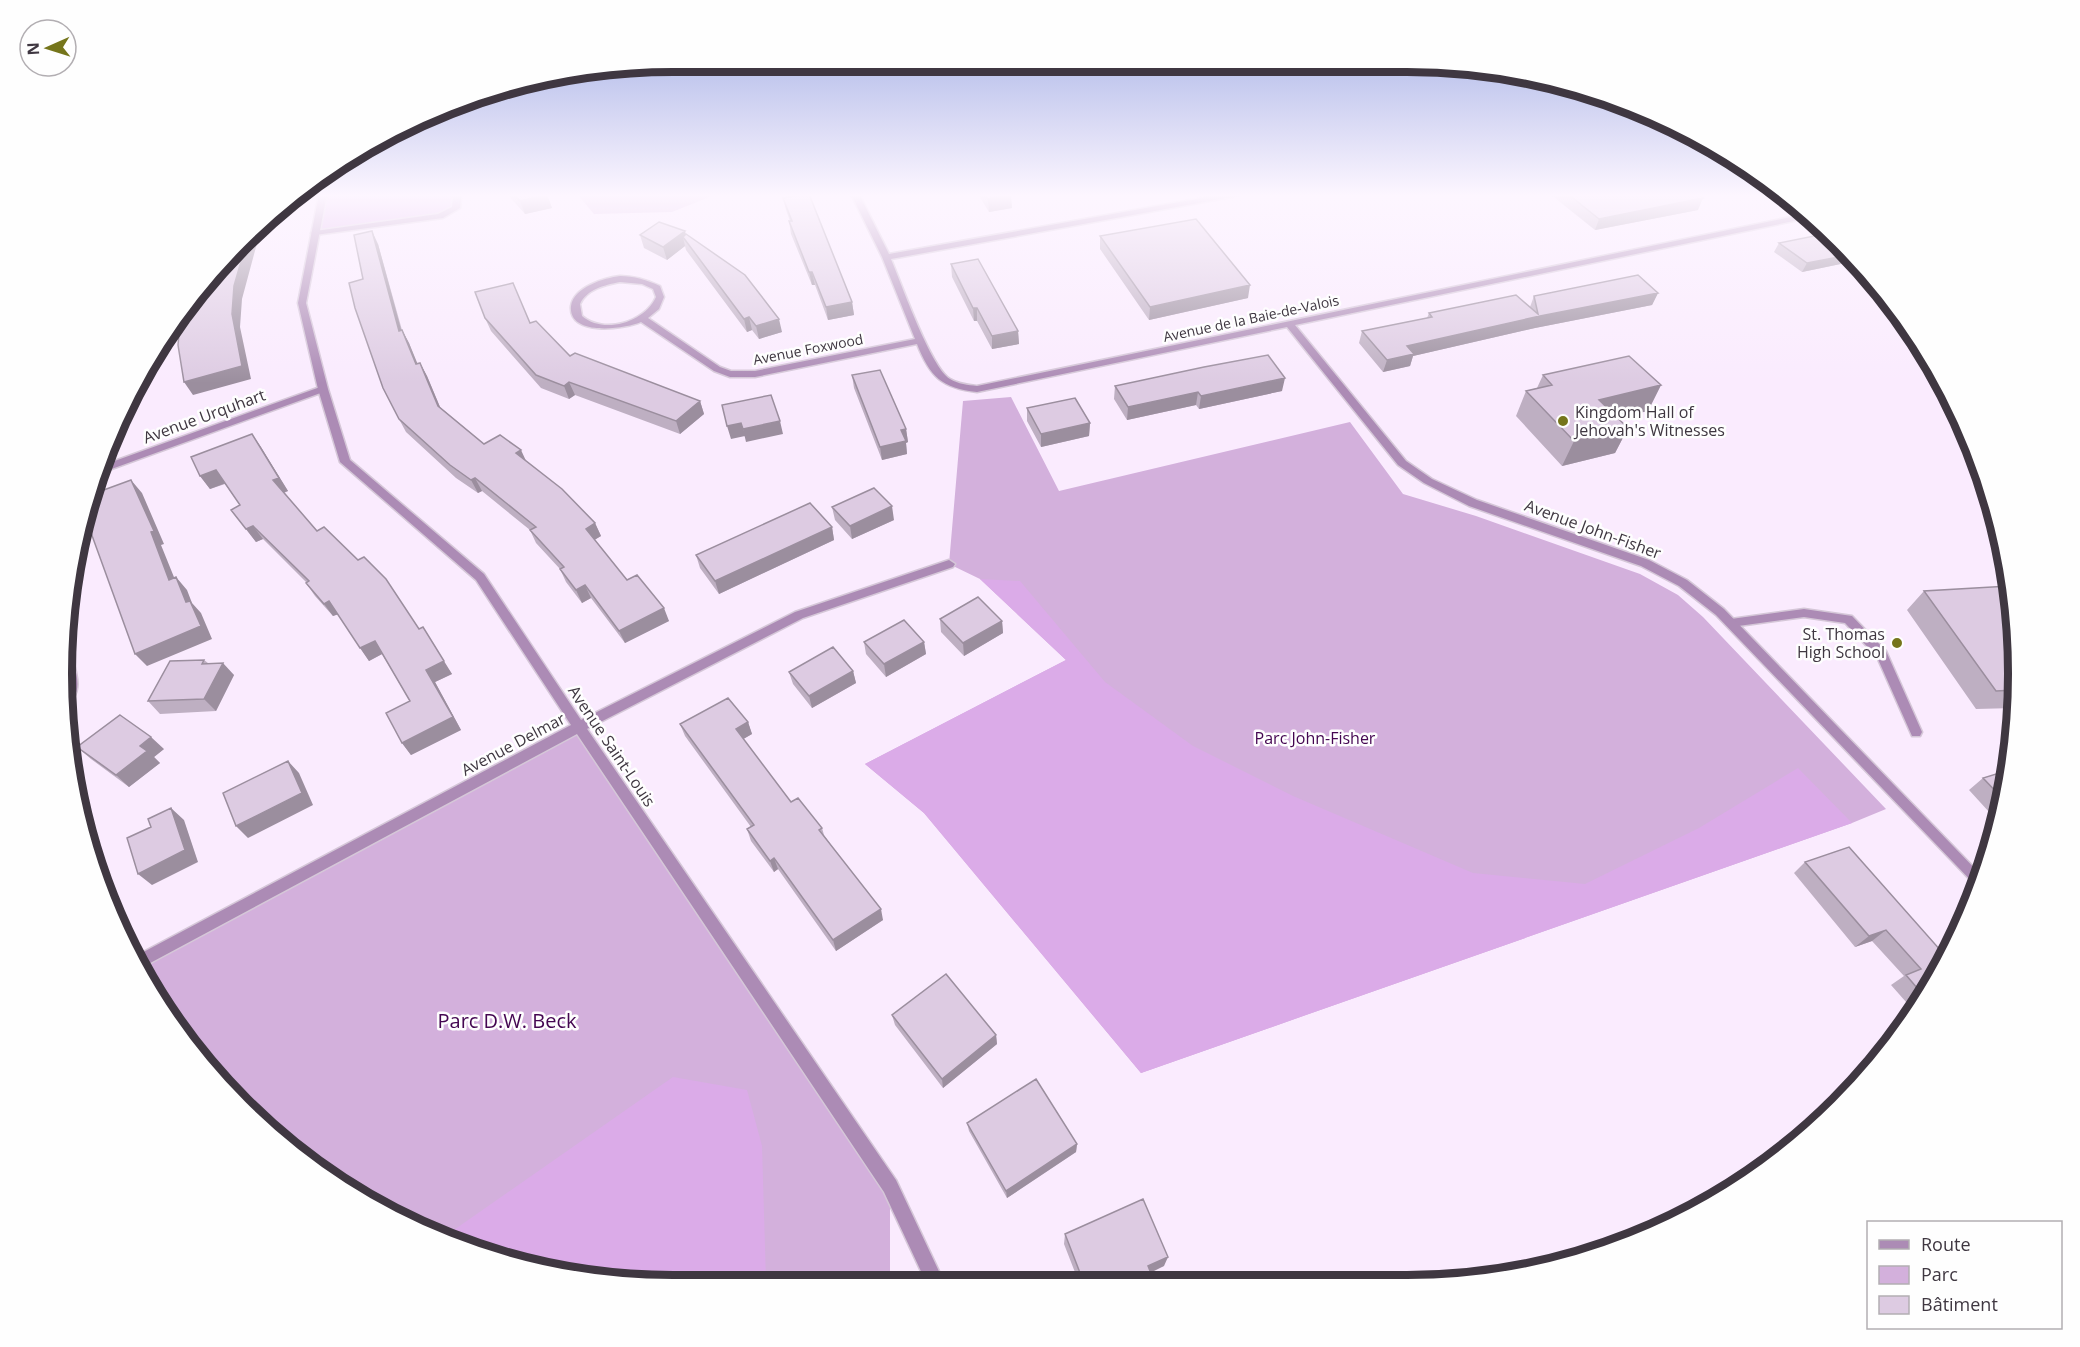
<svg xmlns="http://www.w3.org/2000/svg" width="2080" height="1347" font-family="'Open Sans',sans-serif">
  <style>
    .green { fill: #d3b0dc }
    .forest { fill: #dbabe8 }
    .lines { fill: none; stroke-linecap: round; stroke-linejoin: round }
    .service-casing { stroke: #d5c7d8; stroke-width: 3 }
    .minor-casing { stroke: #d5c7d8; stroke-width: 3 }
    .tertiary-casing { stroke: #d5c7d8; stroke-width: 3 }
    .service { fill: #ac8bb5; fill-rule: evenodd }
    .minor { fill: #ac8bb5; fill-rule: evenodd }
    .tertiary { fill: #ac8bb5; fill-rule: evenodd }
    .wall { fill: #beafc2 }
    .shaded-wall { fill: #9b8e9e }
    .building { fill: #ddcbe2; stroke: #9b8e9e; stroke-width: 1.5 }
    .poi-dot { fill: #75751b; stroke: #fefefe; stroke-width: 2 }
    .labels { text-anchor: middle; dominant-baseline: central; stroke-width: 5; stroke-linejoin: round; paint-order: stroke }
    .far-street-label { font-size: 14px; fill: #3f3741; stroke: #fefefe }
    .poi-label { font-size: 16px; fill: #3f3741; stroke: #fefefe; text-anchor: start }
    .street-label { font-size: 16px; fill: #3f3741; stroke: #fefefe }
    .park-label { font-size: 16px; fill: #440651; stroke: #fefefe }
    .near-park-label { font-size: 20px; fill: #440651; stroke: #fefefe }
    .rim { fill: none; stroke: #3f3741; stroke-width: 8 }
  </style>
  <rect width="100%" height="100%" fill="#faebfe"/>
  <!-- green -->
  <path class="green" d="M577,194H717L672,212L594,214Z
    M1011,397L1059,491L1350,422L1403,494L1476,516L1640,574L1678,595L1703,617L1886,809L1852,823L1141,1073L924,813L865,764L1066,660L980,579L949,564L963,401Z
    M579,727L890,1186V1282L594,1280L439,1239L334,1183L270,1134L213,1077L144,980L137,963Z"/>
  <!-- forest -->
  <path class="forest" d="M324,194H454L457,198L456,208L440,216L315,233Z
    M980,579L1020,581L1105,682L1193,746L1293,796L1473,873L1585,884L1699,828L1798,768L1852,823L1141,1073L924,813L865,764L1066,660Z
    M673,1077L747,1090L762,1146L766,1281L594,1280L441,1239Z"/>
  <g class="lines">
    <!-- service casing -->
    <g class="service-casing">
      <path id="service" d="M1804,609L1852,616L1886,651L1922,732L1920,736H1912L1877,657L1845,623L1804,617L1731,627L1725,623L1731,619Z"/>
    </g>
    <!-- minor casing -->
    <g class="minor-casing">
      <path id="minor" d="M450,194H458L461,198L460,208L443,218L315,235L311,233L315,231L438,214L452,207L453,198Z
        M851,194H859L889,254L1224,194H1241L1237,196L891,259C901,283 931,368 950,379C958,384 968,385 977,386L1810,213L1813,217L1295,325L1406,461L1432,479L1477,500L1649,560L1687,580L1724,609L1983,877L1978,888L1716,615L1679,586L1641,566L1469,506L1424,483L1398,465L1287,327L977,392C942,388 930,377 917,344L755,377H730L714,371L641,322C625,329 568,337 571,306C574,287 604,278 620,276C634,276 647,280 660,286L664,297L659,309L648,318L720,367L731,371H755L915,339L882,257ZM620,282L642,284L653,289L656,297C645,322 604,335 582,316L580,304C587,289 605,285 620,282Z
        M323,386L326,387V391L95,475L98,467Z
        M949,560L955,564L953,567L803,618L583,731H575L573,727L575,723L795,612Z
        M63,643L67,644L69,647C74,666 88,696 63,705L65,677L63,669Z"/>
    </g>
    <!-- tertiary casing -->
    <g class="tertiary-casing">
      <path id="tertiary" d="M319,194H327L306,303L328,389L350,460L484,574L583,723L896,1180L944,1282H926L884,1192L577,734L139,969L134,957L571,725L476,580L340,462L318,389L298,303Z"/>
    </g>
    <!-- service -->
    <use href="#service" class="service"/>
    <!-- minor -->
    <use href="#minor" class="minor"/>
    <!-- tertiary -->
    <use href="#tertiary" class="tertiary"/>
  </g>
  <!-- wall -->
  <path class="wall" d="M507,194H547L552,208L525,214Z
    M978,194H1010L1012,208L989,212Z
    M1550,194H1698V210L1595,230Z
    M783,198L852,302L854,315L828,320L815,285H812L791,234L789,221H790L786,210Z
    M1829,233L1855,261L1802,272L1774,252L1779,243Z
    M640,235H686L782,332L759,339L752,330L747,332L686,250L685,246L667,260L644,248Z
    M1100,236L1248,298L1149,320L1100,249Z
    M378,244L402,330L409,343L417,364L420,363L427,376L440,407L484,444L526,461L595,523L601,536L594,540L627,580L669,621L625,643L591,598L582,603L566,582L560,569L536,543L530,530L482,491L478,493L456,478L406,432L399,419L363,279Z
    M951,264L1018,331L1019,344L992,349L977,321H974L952,277Z
    M1658,293L1652,305L1535,328L1413,356L1410,366L1383,372L1359,343L1362,331L1427,318L1429,313L1530,307L1534,296Z
    M485,318L530,323L570,356L700,401L704,414L680,434L575,395L569,399L541,388L491,331Z
    M852,375L906,429L908,442L906,443L907,454L882,460L854,388Z
    M1543,375L1661,385L1648,411L1618,418L1628,428L1615,453L1562,466L1516,416L1526,391L1537,388Z
    M1115,386L1282,391L1199,409L1196,405L1127,420L1114,399Z
    M1027,408L1090,423L1089,436L1041,447L1027,421Z
    M252,434L288,491L284,493L317,531L419,629L452,674L435,682L461,730L411,755L402,743L410,701L382,654L369,661L338,614L333,616L315,596L306,583H307L263,539L256,542L231,510L240,505L225,484L210,489L200,476Z
    M832,507L894,520L852,539L835,520Z
    M832,527L834,540L719,594L700,568L696,555Z
    M1924,591L2017,633L2015,708L1976,709L1907,610Z
    M940,619L1002,621L1003,633L964,656L941,632Z
    M864,642H924L926,654L886,677L866,654Z
    M204,660L208,663L234,675L216,711L160,714L148,701Z
    M853,671L856,683L812,708L793,684L789,672Z
    M748,722L752,734L743,739L791,802L822,828L824,835L883,920L836,951L778,869L774,872L751,841L747,829L751,827L685,736L680,724Z
    M77,747L164,749L154,757L160,763L129,787L91,759Z
    M2009,770L2000,809L1990,813L1969,790L1983,778Z
    M1849,847L1937,979L1914,1011L1891,985L1904,976L1872,941L1855,947L1794,873L1805,862Z
    M892,1015L996,1035L997,1044L943,1088L895,1025Z
    M1852,1090L1824,1117L1818,1108L1839,1095Z
    M967,1123L1077,1144L1076,1152L1007,1198L969,1131Z
    M1065,1234L1164,1266L1078,1280L1064,1244Z"/>
  <!-- shaded-wall -->
  <path class="shaded-wall" d="M547,195L552,208L525,214L520,201Z
    M1011,195L1012,208L989,212L988,199Z
    M1703,198L1698,210L1595,230L1599,219Z
    M263,221L242,299L240,327L251,379L193,395L184,382L232,314L234,286L248,237Z
    M372,231L378,244L405,344L399,331Z
    M685,231L688,243L683,237L685,246L667,260L663,247Z
    M1849,255L1855,261L1802,272L1807,263Z
    M809,272H812L815,285H812Z
    M1250,285L1248,298L1149,320L1150,307Z
    M1658,293L1652,305L1535,328L1413,356L1410,366L1383,372L1387,360L1407,346L1540,316Z
    M852,302L854,315L828,320L826,307Z
    M973,308H977V321H974Z
    M749,317L752,330L747,332L744,319Z
    M779,319L782,332L759,339L756,326Z
    M402,330L409,343L423,377L416,364Z
    M1018,331L1019,344L992,349V336Z
    M420,363L427,376L445,419L438,406Z
    M1285,378L1282,391L1199,409L1201,396Z
    M569,382L575,395L569,399L564,386Z
    M1661,385L1648,411L1587,425L1599,400Z
    M1198,392L1196,405L1127,420L1128,407Z
    M700,401L704,414L680,434L676,421Z
    M780,421L783,434L746,442L743,429Z
    M741,423L745,436L731,439L727,426Z
    M1090,423L1089,436L1041,447V434Z
    M1628,428L1615,453L1562,466L1574,441Z
    M906,429L908,442L906,443L907,454L882,460L880,447L901,430Z
    M252,434L261,447L288,491L282,493L273,480Z
    M521,450L527,463L516,453Z
    M216,470L226,483L210,489L200,476Z
    M475,478L482,491L478,493L471,480Z
    M131,480L142,493L164,544L161,545L180,592L169,580Z
    M892,506L894,520L852,539L850,526Z
    M595,523L601,536L591,542L586,529Z
    M253,526L263,539L256,542L246,529Z
    M832,527L834,540L719,594L715,581Z
    M176,577L187,590L192,603L201,613L212,639L147,666L135,654L186,602Z
    M585,585L591,598L582,603L576,590Z
    M329,601L339,614L333,616L324,604Z
    M664,608L669,621L625,643L619,631Z
    M1002,621L1003,633L964,656L963,643Z
    M423,627L452,674L435,682L461,730L411,755L402,743L426,670Z
    M375,641L384,653L369,661L360,648Z
    M924,642L926,654L886,677L884,664Z
    M223,663L234,675L216,711L204,699Z
    M853,671L856,683L812,708L809,696Z
    M748,722L752,734L740,741L736,729Z
    M151,737L164,749L154,757L160,763L129,787L116,775L140,746Z
    M288,761L299,773L313,805L248,838L236,826Z
    M2002,803L2000,809L1990,813Z
    M171,808L184,820L198,862L152,885L138,874Z
    M774,858L778,869L774,872L770,861Z
    M881,909L883,920L836,951L833,940Z
    M1886,930L1872,941L1855,947L1869,936Z
    M996,1035L997,1044L943,1088L942,1079Z
    M1077,1144L1076,1152L1007,1198L1006,1191Z
    M1168,1257L1164,1266L1144,1276L1148,1266Z"/>
  <!-- building -->
  <path class="building" d="M513,194H547V195L520,201Z
    M804,194H809L852,302L826,307L812,272H809L789,221H792L783,198Z
    M985,194H1010L1011,195L988,199Z
    M1568,194H1698L1703,198L1599,219Z
    M1196,219L1250,285L1150,307L1100,236Z
    M659,222L685,231L663,247L640,235Z
    M372,231L399,331L402,330L416,364L420,363L438,406L484,444L500,435L521,450L516,453L562,489L595,523L586,529L627,580L637,575L664,608L619,631L585,585L576,590L560,569L564,567L530,530L536,527L475,478L471,480L450,465L399,419L383,388L355,308L349,283L363,279L354,235Z
    M1829,233L1849,255L1807,263L1779,243Z
    M686,234L745,275L779,319L756,326L749,317L744,319L683,237Z
    M248,237L234,286L232,314L242,366L184,382L178,345L181,313L188,312L191,298Z
    M978,259L1018,331L992,336L977,308H973L951,264Z
    M1638,275L1658,293L1540,316L1407,346L1414,354L1387,360L1362,331L1432,317L1429,313L1516,295L1538,314L1534,296Z
    M513,283L530,323L536,321L570,356L575,353L700,401L676,421L569,382L564,386L536,375L485,318L475,292Z
    M1268,355L1285,378L1201,396L1198,392L1128,407L1115,386L1204,367Z
    M1629,356L1661,385L1599,400L1628,428L1574,441L1526,391L1552,385L1543,375Z
    M880,370L906,429L901,430L906,441L880,447L852,375Z
    M771,395L780,421L743,429L741,423L727,426L722,405Z
    M1075,398L1090,423L1041,434L1027,408Z
    M252,434L279,478L273,480L317,531L324,527L358,560L364,557L386,579L419,629L423,627L444,661L426,670L453,717L402,743L386,713L410,701L375,641L360,648L329,601L324,604L306,583L309,581L253,526L246,529L231,510L240,505L216,470L200,476L191,457Z
    M131,480L154,531L151,532L169,580L176,577L186,602L190,601L201,626L135,654L86,519L88,508L93,506L90,495Z
    M874,488L892,506L850,526L832,507Z
    M810,503L832,527L715,581L696,555Z
    M2009,586L2017,633L2015,690L1996,691L1924,591Z
    M978,597L1002,621L963,643L940,619Z
    M904,620L924,642L884,664L864,642Z
    M833,647L853,671L809,696L789,672Z
    M204,660L202,664L223,663L204,699L148,701L170,661Z
    M728,698L748,722L736,729L791,802L798,798L822,828L819,830L881,909L833,940L774,858L770,861L747,829L754,825L680,724Z
    M120,715L151,737L140,746L147,751L116,775L77,747Z
    M288,761L302,793L236,826L223,793Z
    M2009,770L2003,799L1983,778Z
    M171,808L185,850L138,874L127,838L151,827L148,819Z
    M1849,847L1941,951L1944,950L1948,954L1937,979L1924,996L1906,975L1921,969L1886,930L1869,936L1805,862Z
    M946,974L996,1035L942,1079L892,1015Z
    M1036,1079L1077,1144L1006,1191L967,1123Z
    M1852,1090L1842,1100L1839,1095Z
    M1143,1199L1168,1257L1148,1266L1155,1283L1072,1282L1082,1278L1065,1234Z"/>
  <!-- sky -->
  <linearGradient id="sky" x2="0" y2="1"><stop stop-color="#9dabe3"/><stop offset="0.51" stop-color="#fdf6ff"/><stop offset="1" stop-color="#fdf6ff" stop-opacity="0"/></linearGradient>
  <rect width="2080" height="383" fill="url(#sky)"/>
  <!-- markers -->
  <g class="poi-dot">
    <circle cx="1563" cy="421" r="6"/>
    <circle cx="1897" cy="643" r="6"/>
  </g>
  <g class="labels">
    <!-- far-street labels -->
    <g class="far-street-label">
      <text transform="translate(1251 318) rotate(-12)">Avenue de la Baie-de-Valois</text>
      <text transform="translate(808 349) rotate(-11)">Avenue Foxwood</text>
    </g>
    <!-- poi labels -->
    <g class="poi-label">
      <text x="1575" y="412">Kingdom Hall of<tspan x="1575" dy="18">Jehovah's Witnesses</tspan></text>
      <text x="1885" y="634" text-anchor="end">St. Thomas<tspan x="1885" dy="18">High School</tspan></text>
    </g>
    <!-- street labels -->
    <g class="street-label">
      <text transform="translate(204 416) rotate(-20)">Avenue Urquhart</text>
      <text transform="translate(1593 529) rotate(20)">Avenue John-Fisher</text>
      <text transform="translate(513 744) rotate(-28)">Avenue Delmar</text>
      <text transform="translate(612 746) rotate(56)">Avenue Saint-Louis</text>
    </g>
    <!-- park labels -->
    <g class="park-label">
      <text x="1315" y="738">Parc John-Fisher</text>
    </g>
    <!-- near-park labels -->
    <g class="near-park-label">
      <text x="507" y="1020">Parc D.W. Beck</text>
    </g>
  </g>
  <!-- crop -->
  <path d="M0 0H2080V1347H0ZM673 72H1407A601 601 0 0 1 2008 673V674A601 601 0 0 1 1407 1275H673A601 601 0 0 1 72 674V673A601 601 0 0 1 673 72Z" fill="#fefefe" fill-rule="evenodd"/>
  <path class="rim" d="M673 72H1407A601 601 0 0 1 2008 673V674A601 601 0 0 1 1407 1275H673A601 601 0 0 1 72 674V673A601 601 0 0 1 673 72Z"/>
  <!-- legend -->
  <rect x="1867" y="1221" width="195" height="108" fill="#fefefe" stroke="#b2aeb2" stroke-width="1.5"/>
  <rect x="1879" y="1240" width="30" height="9" fill="#ac8bb5" stroke="#b2aeb2" stroke-width="1.5"/>
  <text x="1921" y="1251" font-size="18" fill="#3f3741">Route</text>
  <rect x="1879" y="1266" width="30" height="18" fill="#d3b0dc" stroke="#b2aeb2" stroke-width="1.5"/>
  <text x="1921" y="1281" font-size="18" fill="#3f3741">Parc</text>
  <rect x="1879" y="1296" width="30" height="18" fill="#ddcbe2" stroke="#b2aeb2" stroke-width="1.5"/>
  <text x="1921" y="1311" font-size="18" fill="#3f3741">Bâtiment</text>
  <!-- north arrow -->
  <g transform="translate(48 48) rotate(267)"><circle r="28" fill="#fefefe" stroke="#b2aeb2" stroke-width="1.5"/>
  <path d="M0-4.5L10 22L0 15L-10 22Z" fill="#75751b"/>
  <text y="-9" font-size="16" font-weight="bold" text-anchor="middle" fill="#3f3741">N</text>
  </g>
</svg>
